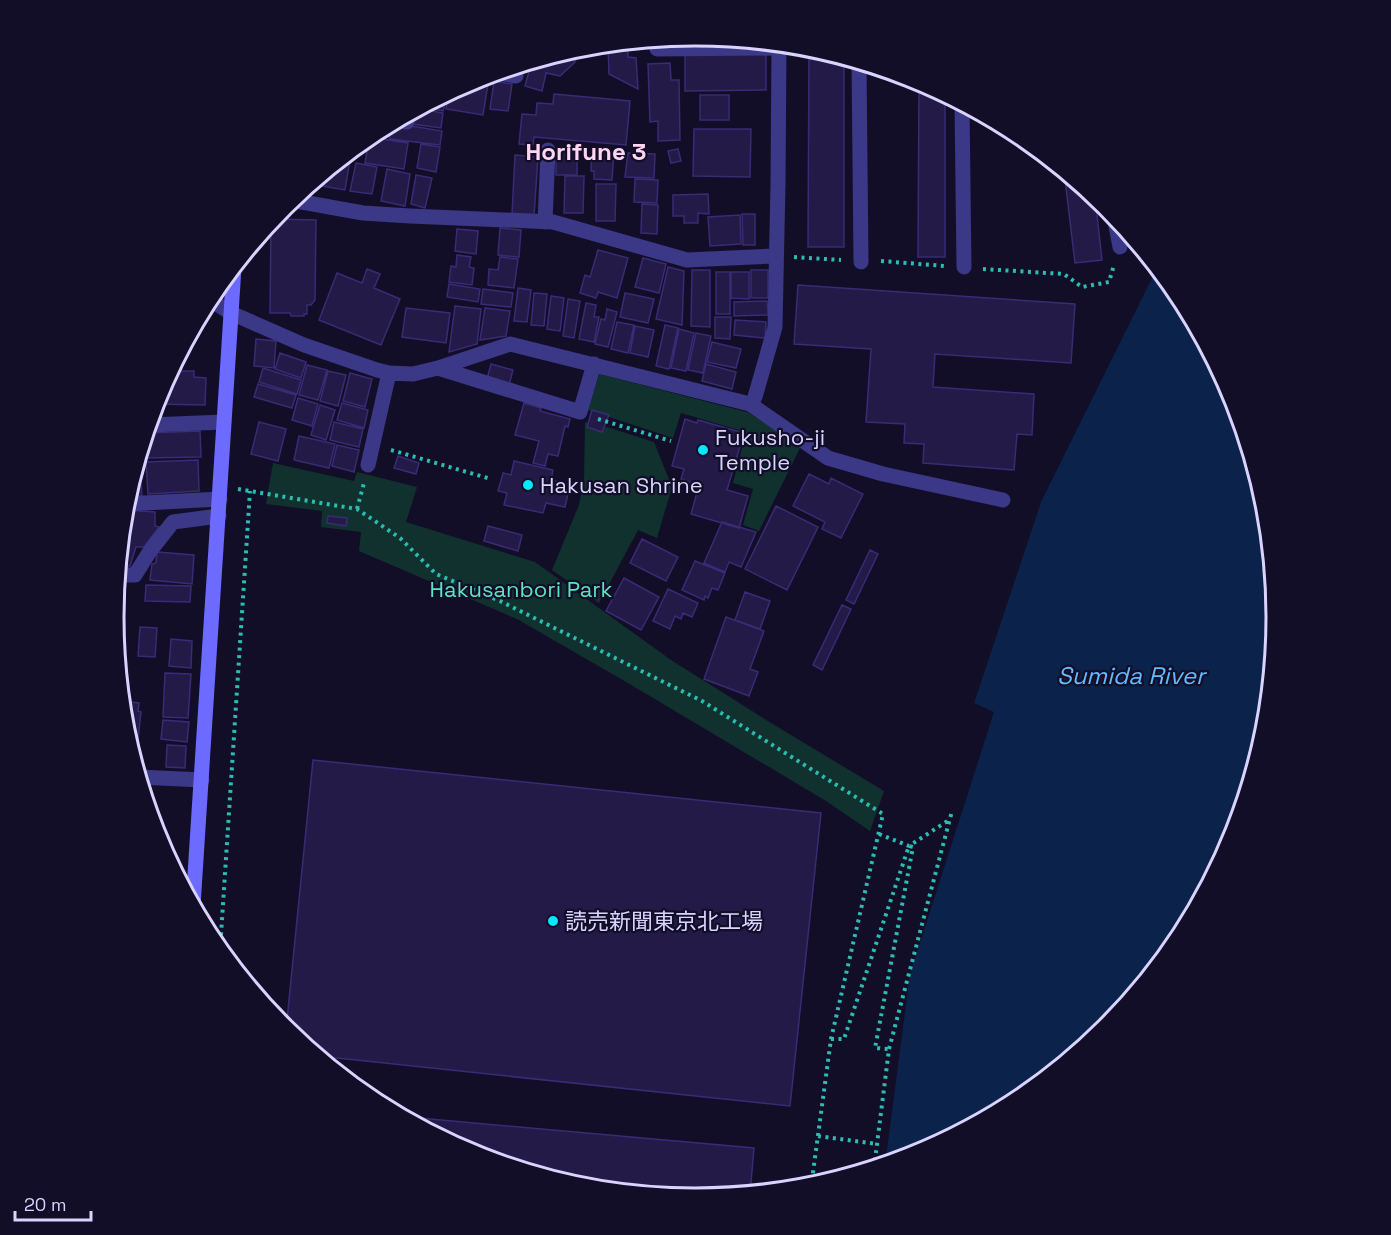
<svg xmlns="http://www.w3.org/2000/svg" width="1391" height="1235" font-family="'Space Grotesk','Noto Sans JP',sans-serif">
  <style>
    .green { fill: #11312f }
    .water { fill: #0b234a }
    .building { fill: #231a48; stroke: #392b75; stroke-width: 1.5 }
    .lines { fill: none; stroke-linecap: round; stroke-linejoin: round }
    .path { stroke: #2cbcb1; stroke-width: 4; stroke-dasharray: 3 4.5; stroke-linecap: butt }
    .lane { stroke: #3a3887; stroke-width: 15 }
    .street { stroke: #3a3887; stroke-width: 15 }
    .secondary { stroke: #6d6bff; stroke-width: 15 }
    .poi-dot { fill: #00e9ff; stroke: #120e27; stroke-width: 2 }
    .labels { text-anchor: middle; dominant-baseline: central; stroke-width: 4.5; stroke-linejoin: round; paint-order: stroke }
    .poi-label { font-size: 22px; fill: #d9d4ff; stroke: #120e27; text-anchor: start }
    .park-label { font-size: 22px; fill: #5ce3c0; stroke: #120e27 }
    .neighbourhood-label { font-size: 24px; font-weight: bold; fill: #ffd6f1; stroke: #120e27 }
    .water-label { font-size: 24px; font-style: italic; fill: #62b9ff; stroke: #120e27 }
    .rim { fill: none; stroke: #d9d4ff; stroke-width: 3 }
  </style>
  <rect width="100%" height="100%" fill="#120e27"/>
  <!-- green -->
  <path class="green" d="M599,374L747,412L802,444L759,531L743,525L753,489L733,483L746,432L681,413L673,438L588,410Z
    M585,422L610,428L654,442L672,487L657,538L638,530L599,603L552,570L579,505L584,480Z
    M273,463L354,481L357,472L417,487L406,522L535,562L671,660L771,723L884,791L870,831L826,801L633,686L517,619L359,551L361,532L321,527L322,511L266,504Z"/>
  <!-- water -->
  <path class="water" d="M1157,268L1179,295L1233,395L1266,504L1277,618L1266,731L1233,840L1179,941L1106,1029L1018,1101L918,1155L885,1165L910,974L994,712L974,703L1041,502Z"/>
  <!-- building -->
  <path class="building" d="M627,43L628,57L636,58L638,89L609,74L608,45Z
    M572,50L578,52L575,62L560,76L546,73L542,91L525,86L530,68L522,65Z
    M766,53V90L685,91V54Z
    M809,53H828L844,58V247H808Z
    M670,63L671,80H679L680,140L658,141V121L650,122L648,64Z
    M484,77L489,78L483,115L446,109L449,93L473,80Z
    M494,81L512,84L508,111L490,109Z
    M919,81L945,95V257H918Z
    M554,94L630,101L626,145L534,137L533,145L519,144L522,114L536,115L537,103L553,104Z
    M700,95H729V120H700Z
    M444,96H447L443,111L422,107Z
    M420,109L443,113L441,128L412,124L414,112Z
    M393,123L442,131L440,145L390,139L387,126Z
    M694,129H751L750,177L693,176Z
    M369,137L408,143L404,169L365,163L367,151L353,150L363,142V145L367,146Z
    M421,144L440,147L436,172L417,168Z
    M678,149L681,161L671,163L668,151Z
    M556,150H577V175H556Z
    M592,151L614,152L612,180L594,179V171H591Z
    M628,153L655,154L654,178L625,177Z
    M515,155L538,157L534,216L512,215Z
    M343,159L350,160L345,190L311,184Z
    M356,163L377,167L372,194L350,191Z
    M387,169L410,174L405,206L381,201Z
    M1064,171L1095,197L1102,260L1075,263Z
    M416,175L432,178L425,208L411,204Z
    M565,176H584L583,213H564Z
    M635,179L658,180L657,203L634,202Z
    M596,184H616L615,221H596Z
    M708,194L709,214L698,213V223H684V216H673V195Z
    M642,204L658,205L657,234L641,233Z
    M742,214H755V245H743Z
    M740,215L741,244L710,246L708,217Z
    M274,219L316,220L315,300L311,305H307V314H304V316H291L290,313H270L271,222Z
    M500,228L521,230L519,257L498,255Z
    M457,229L478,231L476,254L455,251Z
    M598,250L628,258L617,298L598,292L596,298L580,293L585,275L590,277Z
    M457,255L471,257L469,267L474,268L472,285L449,282L451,266L456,267Z
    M500,257L518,259L514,288L488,285L489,269L498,270Z
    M643,258L666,264L659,293L635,287Z
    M668,267L684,271L682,325L656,319Z
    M367,269L380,274L374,288L400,299L381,345L319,320L337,273L362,283Z
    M692,270H710V327L691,326Z
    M751,270H768V298H751Z
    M716,272H730V314H716Z
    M731,272H749V299L731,298Z
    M449,284L480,289L478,302L447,297Z
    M798,285L1075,304L1071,363L935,354L933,387L1034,394L1032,435L1017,434L1014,470L923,463L924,444L904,443L905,424L866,422L871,349L794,344Z
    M518,288L531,290L527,322L514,321Z
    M483,289L513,293L511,307L481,304Z
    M534,293L547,294L544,326L531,325Z
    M625,293L654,299L648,323L620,317Z
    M551,296L564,298L560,331L547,329Z
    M568,299L580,301L574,338L563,336Z
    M767,301L768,315L734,316V302Z
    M586,303L596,305L594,317H599L594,342L579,339Z
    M455,306L481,309L477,344L449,352Z
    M406,308L450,313L446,343L402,337Z
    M485,308L510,311L506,336L480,340Z
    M607,309L617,312L608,347L595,344L601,319L605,320Z
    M715,317H731L730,339L715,338Z
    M735,320L766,322L765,338L734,335Z
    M617,322L634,325L628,353L611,349Z
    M665,325L678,328L669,369L656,366Z
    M635,326L654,330L648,357L630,353Z
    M679,329L694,333L686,371L671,368Z
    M696,333L711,336L703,373L688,370Z
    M256,339L276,341L274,368L254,366Z
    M712,342L741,349L736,368L707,362Z
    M280,353L306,362L301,378L275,369Z
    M491,364L513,370L509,385L487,379Z
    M706,364L736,372L732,389L702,381Z
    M307,365L327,370L318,400L299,395Z
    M263,368L301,380L297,394L259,382Z
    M171,371H194V377L206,378L205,405L156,404L158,395Z
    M328,371L346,375L338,406L320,401Z
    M350,373L372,379L365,407L343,401Z
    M258,384L296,395L292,408L254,397Z
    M298,398L318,404L312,426L292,420Z
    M342,403L368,410L364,428L337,420Z
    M524,403L541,408L540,411L570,419L568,427L565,426L558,456L548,454L545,466L533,463L539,441L515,435Z
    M320,405L335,410L326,440L311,435Z
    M592,410L609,415L602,432L587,427Z
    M685,419L697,423L698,420L744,433L727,490L748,496L739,528L691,514L699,485L681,479L684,469L672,466Z
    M259,422L286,429L278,461L251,454Z
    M334,422L363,429L359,447L330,440Z
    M200,431L201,457L146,458L145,438L147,433Z
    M299,436L335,444L329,468L294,460Z
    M337,445L359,450L354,472L332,466Z
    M398,456L419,463L416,474L394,468Z
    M139,457L142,496L127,497Z
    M198,460L199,491L148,494L146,462Z
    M514,461L553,470L551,480L570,485L565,507L546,503L543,513L504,505L507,493L498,491L503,473L511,475Z
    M809,474L829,484L831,478L863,494L841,538L822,529L825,522L793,506Z
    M776,506L818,527L787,590L745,569Z
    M126,510L155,512V526L159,527L144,547H136L130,566H123Z
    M328,516L347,518L346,526L327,523Z
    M722,522L756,532L741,567L729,562L725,572L704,563Z
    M488,526L522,535L518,551L484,541Z
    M642,539L678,557L666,581L630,563Z
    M870,550L878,554L854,604L846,600Z
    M157,552L194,555L192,584L150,580L152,564L156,563Z
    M695,561L725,573L718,590L712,588L708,598L705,596L704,600L682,590Z
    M624,578L659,597L641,630L606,611Z
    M146,585L191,586L190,602L145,601Z
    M668,589L698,603L692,617L683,613L681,619L675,616L670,629L653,621Z
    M745,592L770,601L760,629L735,620Z
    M842,605L851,609L822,670L813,665Z
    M726,617L764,631L750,669L758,672L749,696L704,679Z
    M140,627L157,628L155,657L138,656Z
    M171,639L192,641L191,668L169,666Z
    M165,673L191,674L188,718L163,717Z
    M122,701L139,703L138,711L141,712L136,757H133L125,731Z
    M163,720L189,722L187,742L161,739Z
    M167,745L186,746L185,768L166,767Z
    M313,760L821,813L790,1106L318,1056L286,1030Z
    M408,1117L754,1148L750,1194L695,1199L582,1188L473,1155L407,1120Z"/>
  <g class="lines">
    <!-- path -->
    <path class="path" d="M794,257L841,260
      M881,261L945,266
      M983,269L1064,274L1082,287L1109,282L1114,265
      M598,419L671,441
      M391,450L491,479
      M238,489L357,509L400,538L436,574L500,601L702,701L883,814L831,1039L811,1187
      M357,509L364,483
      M879,834L909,846L949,820
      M220,950L250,491
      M831,1039H844L909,846L913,847L875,1048L889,1049
      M818,1136L877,1144
      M874,1168L889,1049L952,811"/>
    <!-- lane -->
    <path class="lane" d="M657,49L779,48
      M859,62L861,262
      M498,73L516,76
      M962,104L964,267
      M397,121L407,122L408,115
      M291,200L363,213L410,216L553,222L687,260L775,256
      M1114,215L1120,247
      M545,222L548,150
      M231,313L304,345L377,370L389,373L413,374L438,368L510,344L750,404L828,458L883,474L1003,500
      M438,368L580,412L594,364
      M368,465L389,373
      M125,504L220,499
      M118,575H135L150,551L173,522L219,516"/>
    <!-- street -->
    <path class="street" d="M209,299L231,313
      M755,397L775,327L778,184L779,44
      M149,425L224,422
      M139,777L202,780"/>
    <!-- secondary -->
    <path class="secondary" d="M193,906L234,267"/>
  </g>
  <!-- markers -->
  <g class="poi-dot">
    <circle cx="703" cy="450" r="6"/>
    <circle cx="528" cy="485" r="6"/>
    <circle cx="553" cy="921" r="6"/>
  </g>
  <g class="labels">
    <!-- poi labels -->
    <g class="poi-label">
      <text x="715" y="437">Fukusho-ji<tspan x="715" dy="25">Temple</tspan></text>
      <text x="540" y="485">Hakusan Shrine</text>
      <text x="565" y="921">読売新聞東京北工場</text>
    </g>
    <!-- park labels -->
    <g class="park-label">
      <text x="521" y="589">Hakusanbori Park</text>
    </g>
    <!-- neighbourhood labels -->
    <g class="neighbourhood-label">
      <text x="586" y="151">Horifune 3</text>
    </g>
    <!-- water labels -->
    <g class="water-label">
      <text x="1131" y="675">Sumida River</text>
    </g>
  </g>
  <!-- crop -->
  <path d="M0 0H1391V1235H0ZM124 617a571 571 0 1 1 1142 0a571 571 0 1 1-1142 0Z" fill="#120e27" fill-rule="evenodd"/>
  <path class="rim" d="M124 617a571 571 0 1 1 1142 0a571 571 0 1 1-1142 0Z"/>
  <!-- scale -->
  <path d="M15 1211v9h76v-9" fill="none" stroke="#d9d4ff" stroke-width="3"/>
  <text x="24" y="1211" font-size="18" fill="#d9d4ff" stroke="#120e27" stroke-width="4.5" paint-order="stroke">20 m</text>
</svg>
